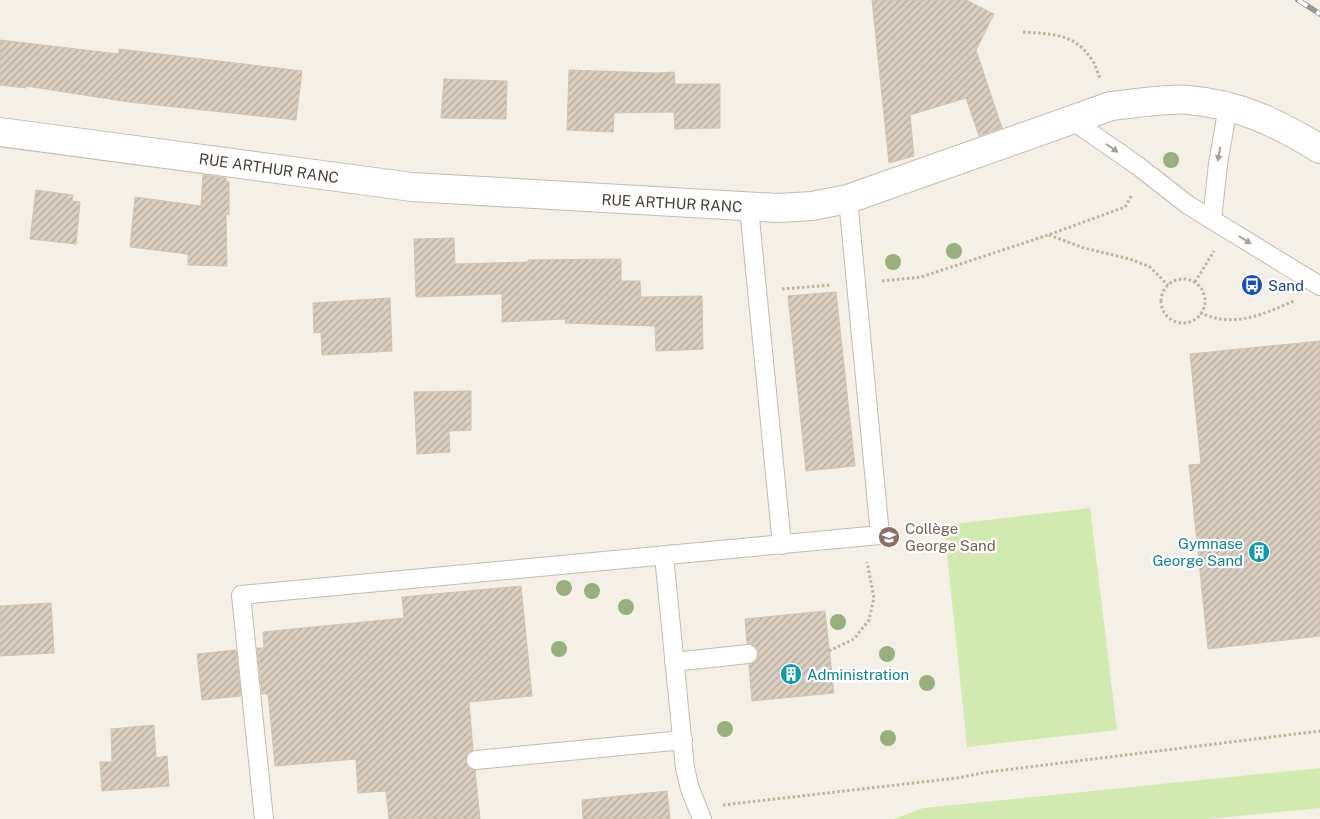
<svg xmlns="http://www.w3.org/2000/svg" width="1320" height="819" font-family="'Public Sans',sans-serif">
  <style>
    .grass { fill: #d2eab0 }
    .building { fill: url(#building-hatch); stroke: #d2c3b0 }
    .lines { fill: none; stroke-linecap: round; stroke-linejoin: round }
    .service-casing { stroke: #c3baad; stroke-width: 20 }
    .minor-casing { stroke: #c3baad; stroke-width: 30 }
    .path { stroke: #c3b39b; stroke-width: 3; stroke-dasharray: 2.5 2.5; stroke-linecap: butt }
    .service { stroke: #fff; stroke-width: 18 }
    .minor { stroke: #fff; stroke-width: 28 }
    .rail-casing { stroke: #979797; stroke-width: 5.5 }
    .rail { stroke: #fff; stroke-width: 4; stroke-dasharray: 11; stroke-linecap: butt }
    .tree { fill: #97b07e }
    .oneway { fill: #a4a09a }
    .labels { text-anchor: middle; dominant-baseline: central; stroke-width: 4.5; stroke-linejoin: round; paint-order: stroke }
    .street-label { font-size: 15px; fill: #484036; stroke: #fff }
    .transit-label { font-size: 15px; fill: #164399; stroke: #fff; text-anchor: start }
    .education-label { font-size: 15px; fill: #785e54; stroke: #fff; text-anchor: start }
    .culture-label { font-size: 15px; fill: #0d838f; stroke: #fff; text-anchor: end }
  </style>
  <defs>
    <pattern id="building-hatch" width="6" height="6" patternUnits="userSpaceOnUse" patternTransform="scale(1.25)"><rect width="6" height="6" fill="#d9cec0"/><path d="M-1 1l2-2M0 6l6-6M5 7l2-2" fill="none" stroke="#b2a99d"/></pattern>
  </defs>
  <rect width="100%" height="100%" fill="#f4f0e8"/>
  <!-- grass -->
  <path class="grass" d="M1090,508L1117,730L967,747L944,525Z
    M1320,768V808L1209,819H894L923,808Z"/>
  <!-- building -->
  <path class="building" d="M872,0H966L994,14L976,50L1002,128L979,136L966,98L910,115L914,156L889,163Z
    M0,40L119,54V49L302,71L296,120L129,102L26,86V88L0,85Z
    M569,70L657,73L674,72L675,84H720V128L675,129L674,112L614,113L613,132L567,130Z
    M444,79L507,81L506,119L441,118Z
    M203,175L226,178V181L229,182V215L226,214L227,266L188,265V254L130,247L135,197L201,206Z
    M36,190L73,195L72,201L80,202L76,244L30,239Z
    M454,238L455,264L528,262V260L621,259V281H640L641,297L702,296L703,349L656,351L655,326L565,323L566,319L502,322V294L416,297L414,239Z
    M836,292L855,466L806,471L788,296Z
    M390,298L392,351L322,355L321,332L314,333L313,303Z
    M1320,341V636L1208,649L1189,465L1201,464L1190,354Z
    M471,391V430L449,431L450,452L417,454L414,392Z
    M521,586L532,696L469,702L473,750L469,752L467,755L465,761L468,767L471,769L475,770L480,819H389L386,791L358,793L356,759L275,766L268,694H262L257,648H264L263,632L404,618L402,597Z
    M51,603L54,653L0,656V606Z
    M825,611L834,693L752,701L749,665L755,662L758,658L759,653L756,647L752,644L747,643L745,619Z
    M236,650L241,696L202,700L197,654Z
    M154,725L156,758L167,756L169,786L102,791L100,762H112L111,729Z
    M667,791L670,819H583L582,800Z"/>
  <g class="lines">
    <!-- service casing -->
    <g class="service-casing">
      <path id="service" d="M1072,120L1138,166L1188,205L1320,286
        M749,208L782,545
        M1212,220L1218,164L1228,106
        M664,556L685,768L690,789L702,819
        M674,662L748,654
        M476,760L683,740
        M264,819L241,595L880,535L848,199"/>
    </g>
    <!-- minor casing -->
    <g class="minor-casing">
      <path id="minor" d="M0,132L412,187L778,208L812,206L848,199L1111,106C1130,104 1149,101 1169,100C1175,100 1182,99 1188,100C1238,104 1278,123 1320,149"/>
    </g>
    <!-- path -->
    <path class="path" d="M1023,32C1051,34 1075,33 1092,60C1096,65 1097,72 1100,78
      M1049,235L1084,248L1130,259L1150,267L1168,285
      M1161 301a22 22 0 1 1 44 0a22 22 0 1 1-44 0Z
      M882,281L921,277L1048,235L1125,207L1132,195
      M1195,282L1214,251
      M782,289L831,285
      M1200,313C1207,315 1213,318 1220,319C1246,323 1270,311 1294,301
      M829,651L854,639L869,620L874,598L867,562
      M723,805L957,778L988,772L1320,731"/>
    <!-- service -->
    <use href="#service" class="service"/>
    <!-- minor -->
    <use href="#minor" class="minor"/>
    <!-- rail casing -->
    <g class="rail-casing">
      <path id="rail" d="M1298,0L1320,14"/>
    </g>
    <!-- rail -->
    <use href="#rail" class="rail"/>
  </g>
  <!-- trees -->
  <g class="tree">
    <circle cx="1171" cy="160" r="8"/>
    <circle cx="954" cy="251" r="8"/>
    <circle cx="893" cy="262" r="8"/>
    <circle cx="564" cy="588" r="8"/>
    <circle cx="592" cy="591" r="8"/>
    <circle cx="626" cy="607" r="8"/>
    <circle cx="838" cy="622" r="8"/>
    <circle cx="559" cy="649" r="8"/>
    <circle cx="887" cy="654" r="8"/>
    <circle cx="927" cy="683" r="8"/>
    <circle cx="725" cy="729" r="8"/>
    <circle cx="888" cy="738" r="8"/>
  </g>
  <!-- one-way arrows -->
  <defs><path id="oneway-solid" d="M-6-.8H1V-3.2L6.5 0L1 3.2V.8H-6Z" transform="scale(1.25)"/></defs>
  <g class="oneway">
    <use href="#oneway-solid" transform="translate(1112 148) rotate(35)"/>
    <use href="#oneway-solid" transform="translate(1219 154) rotate(100)"/>
    <use href="#oneway-solid" transform="translate(1245 240) rotate(32)"/>
  </g>
  <!-- icons -->
  <defs>
    <g id="bus-disc" transform="scale(1.125)"><circle r="9.5" fill="#1a4fb4" stroke="#fff"/><path d="M-5-6H5V4H4V6H2V4H-2V6H-4V4H-5ZM-3.5-4V0h7V-4ZM-3.5 1.2v1.5H-2V1.2ZM2 1.2v1.5H3.5V1.2Z" fill="#fff"/></g>
    <g id="school-disc" transform="scale(1.125)"><circle r="9.5" fill="#8d6e63" stroke="#fff"/><path d="M0-5L7-2L0 1L-7-2ZM-4 1L0 2.5L4 1V4Q0 6-4 4Z" fill="#fff"/></g>
    <g id="building-disc" transform="scale(1.125)"><circle r="9.5" fill="#0f9aa8" stroke="#fff"/><path d="M-4-6H4V6H1V3H-1V6H-4ZM-2.5-4.3h1.7v1.8h-1.7ZM.8-4.3h1.7v1.8H.8ZM-2.5-1h1.7V.8h-1.7ZM.8-1h1.7V.8H.8Z" fill="#fff"/></g>
  </defs>
  <g fill-rule="evenodd">
    <use href="#bus-disc" x="1252" y="285"/>
    <use href="#school-disc" x="889" y="537"/>
    <use href="#building-disc" x="1259" y="552"/>
    <use href="#building-disc" x="791" y="674"/>
  </g>
  <g class="labels">
    <!-- street labels -->
    <g class="street-label">
      <text transform="translate(269 168) rotate(8)">RUE ARTHUR RANC</text>
      <text transform="translate(672 203) rotate(3)">RUE ARTHUR RANC</text>
    </g>
    <!-- transit labels -->
    <g class="transit-label">
      <text x="1268" y="285">Sand</text>
    </g>
    <!-- education labels -->
    <g class="education-label">
      <text x="905" y="528">Collège<tspan x="905" dy="17">George Sand</tspan></text>
    </g>
    <!-- culture labels -->
    <g class="culture-label">
      <text x="1243" y="543">Gymnase<tspan x="1243" dy="17">George Sand</tspan></text>
      <text x="807" y="674" text-anchor="start">Administration</text>
    </g>
  </g>
</svg>
